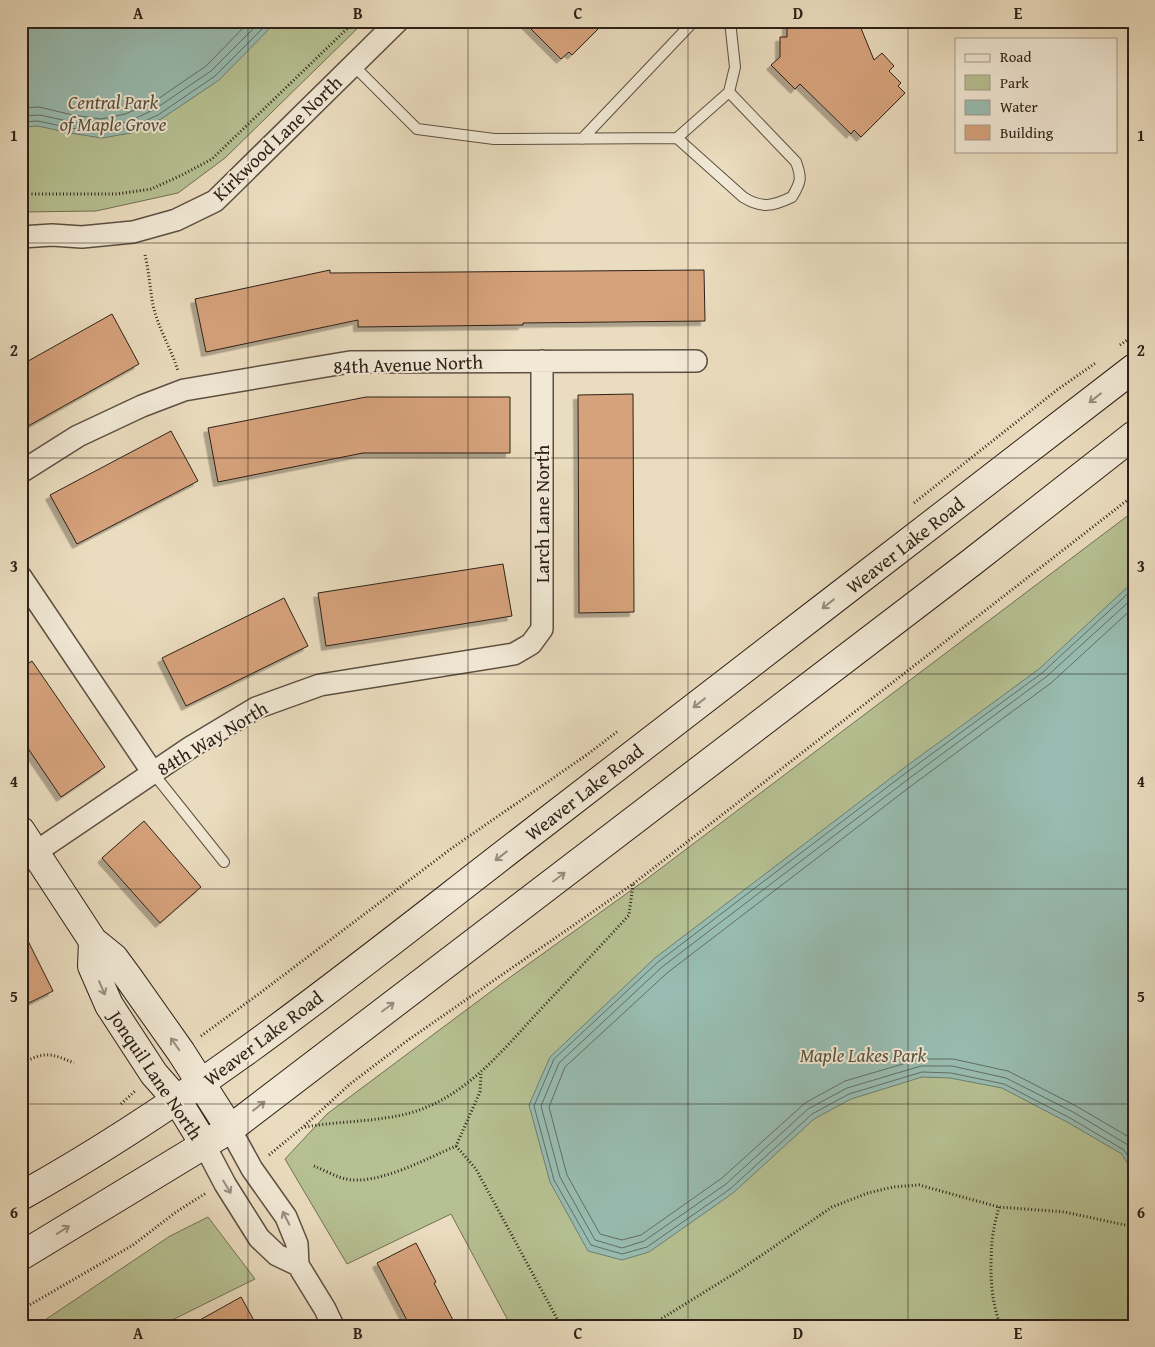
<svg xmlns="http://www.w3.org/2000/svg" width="1155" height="1347" font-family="'Gentium Book Plus',serif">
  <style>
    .green { fill: #b6c092; stroke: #727056 }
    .water { fill: #98bcb1; stroke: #6e7e74 }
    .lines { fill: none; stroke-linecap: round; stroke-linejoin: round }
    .shore { stroke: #636e65; stroke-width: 1 }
    .building { fill: #d6a27b; stroke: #2e2119; filter: url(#shadow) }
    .lane-casing { stroke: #5d5042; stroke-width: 12 }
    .street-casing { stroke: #5d5042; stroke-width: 24 }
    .secondary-casing { stroke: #2e2119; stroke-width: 30 }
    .path { stroke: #2e2119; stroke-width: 3; stroke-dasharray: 1 2.5; stroke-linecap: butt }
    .lane { stroke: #f1e8d5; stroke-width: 10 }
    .street { stroke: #f1e8d5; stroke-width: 21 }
    .secondary { stroke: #f1e8d5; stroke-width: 28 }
    .oneway { stroke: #998e80 }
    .grid { fill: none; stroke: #2e2119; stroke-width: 1; stroke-opacity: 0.55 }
    .labels { text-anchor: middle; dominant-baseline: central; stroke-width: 4; stroke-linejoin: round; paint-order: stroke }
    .park-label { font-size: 19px; font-style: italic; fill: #57513d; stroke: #f1e8d5 }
    .street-label { font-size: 19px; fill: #2e2119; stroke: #f1e8d5 }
    .neatline { fill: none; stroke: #2e2119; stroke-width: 2 }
    .grid-label { font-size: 16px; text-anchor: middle; font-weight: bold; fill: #2e2119 }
  </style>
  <defs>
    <filter id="shadow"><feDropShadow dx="-4.5" dy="4.5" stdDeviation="0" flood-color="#0004"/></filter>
  </defs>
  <rect width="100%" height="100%" fill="#eadcbe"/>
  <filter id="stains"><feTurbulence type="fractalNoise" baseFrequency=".004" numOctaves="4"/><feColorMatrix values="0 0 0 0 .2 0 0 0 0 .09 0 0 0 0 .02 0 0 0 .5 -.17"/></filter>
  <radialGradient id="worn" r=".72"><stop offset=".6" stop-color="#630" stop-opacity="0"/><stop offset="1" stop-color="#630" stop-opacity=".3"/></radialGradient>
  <!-- green -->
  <path class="green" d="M21,21H365L225,158L178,193L96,211L21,212Z
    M1134,511V1326H511L451,1214L347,1264L285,1159L327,1114L509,978L644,881Z
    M208,1217L255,1279L160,1326H36L170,1236Z"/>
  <!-- water -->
  <path class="water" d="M21,21H277L219,80L161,119L131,133L102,138L70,133L38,126L21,127Z
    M1134,581V1175L1122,1154L1067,1122L1002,1088L950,1078L922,1077L851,1099L814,1119L733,1193L649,1252L622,1260L588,1251L550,1182L529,1105L550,1057L655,958L904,768L1039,669Z"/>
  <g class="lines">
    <!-- shore -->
    <path class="shore" d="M21,108L39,107L73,115L101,119L125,114L152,103L206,66L250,21
      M21,116L40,115L72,122L101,126L128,122L155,109L211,71L261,21
      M21,122L38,121L70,128L102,132L129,128L158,115L215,76L270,21
      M1134,588L1042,673L907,772L658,962L554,1059L534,1106L554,1180L591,1245L622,1254L647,1247L730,1189L812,1114L849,1094L922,1072L951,1073L1004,1084L1070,1118L1124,1150L1134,1165
      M1134,597L1046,677L911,777L662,967L559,1063L541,1106L560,1177L595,1240L622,1248L644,1241L726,1184L808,1109L847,1088L921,1066H952L1006,1078L1073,1112L1128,1145L1134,1152
      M1134,607L1051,683L915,783L667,973L565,1067L549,1107L567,1175L600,1234L622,1240L641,1235L722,1178L805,1103L845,1081L920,1059H953L1008,1071L1076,1106L1134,1140"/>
  </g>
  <!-- building -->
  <path class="building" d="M523,21H606L572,55L569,52L561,59Z
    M787,21H858L874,60L882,53L894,66L889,71L901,83L898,86L905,93L861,137L854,130L851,134L800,84L795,89L771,65L780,57V37H787Z
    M330,270V273L704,270L705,321L523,323V325L358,327V320L206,352L195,299Z
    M112,314L139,364L21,430V365Z
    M633,394L634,612L579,613L578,395Z
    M366,397H510V453H363L218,482L208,428Z
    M171,431L198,481L77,544L50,495Z
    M503,564L512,616L326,646L318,593Z
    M284,598L308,646L186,706L162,658Z
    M32,661L105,767L61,797L21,738V668Z
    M144,821L201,887L160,923L102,858Z
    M21,927L53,991L21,1007Z
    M416,1243L436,1282L434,1283L456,1326H410L377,1263Z
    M241,1297L257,1326H189Z"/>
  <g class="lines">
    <!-- lane casing -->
    <g class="lane-casing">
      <path id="lane" d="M353,65L417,129L494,139L677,138L743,197C762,209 773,206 792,197C801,182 802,178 796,162L729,92L735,67L730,21
        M677,138L729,92
        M582,139L694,21
        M153,773L224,862"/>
    </g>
    <!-- street casing -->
    <g class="street-casing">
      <path id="street" d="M21,237L52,235L82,237L133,232L176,220L215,201L398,21
        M21,472L78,436L142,406L184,390L350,362L696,361
        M21,577L153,773
        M21,862L191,747L256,708L320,685L514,654L531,644L542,629V361
        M230,1129L252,1169L286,1217L297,1244L298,1265L325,1309L333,1326
        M204,1144L225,1184L259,1238L277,1255L298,1265"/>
    </g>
    <!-- secondary casing -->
    <g class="secondary-casing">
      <path id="secondary" d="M21,831L93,941L114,958L128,977L181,1052L230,1129
        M93,941L92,966L109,1005L154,1074L177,1100L204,1144
        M21,1196C200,1097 359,966 521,841C725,683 930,526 1134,368
        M21,1256L230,1129L972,562L1134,435"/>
    </g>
    <!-- path -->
    <path class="path" d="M21,194H117L151,189L182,175L212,159L355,21
      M145,255C149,271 150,289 153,305C158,328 171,348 178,371
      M1120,345L1134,335
      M914,503L1057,390L1097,362
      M201,1036L256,996L452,848L588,754L618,731
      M21,1064C45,1051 50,1053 74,1063
      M121,1104L135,1091
      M305,1127C339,1121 376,1122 410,1113C466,1097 502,1051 540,1010C570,978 600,947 629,915L633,884
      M456,1146L476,1169L561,1326
      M269,1155L303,1127L350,1084L408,1040L633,884L1134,495
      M314,1166C324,1170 336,1177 346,1179C377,1186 428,1158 456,1146L480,1092L481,1074
      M999,1207C996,1218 993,1230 992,1242C990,1268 990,1301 1001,1326
      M21,1310L133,1245L176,1212L206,1193
      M654,1326L661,1319L740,1270L832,1207L868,1193L893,1187L919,1185L999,1207L1065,1212L1134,1227"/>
    <!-- lane -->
    <use href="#lane" class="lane"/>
    <!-- street -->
    <use href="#street" class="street"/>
    <!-- secondary -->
    <use href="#secondary" class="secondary"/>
  </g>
  <!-- one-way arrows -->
  <defs><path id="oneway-shaft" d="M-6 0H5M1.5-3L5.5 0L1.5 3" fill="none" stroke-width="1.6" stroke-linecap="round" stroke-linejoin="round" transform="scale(1.25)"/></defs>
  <g class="oneway">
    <use href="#oneway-shaft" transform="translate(1095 398) rotate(142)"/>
    <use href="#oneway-shaft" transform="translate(828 604) rotate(142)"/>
    <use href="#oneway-shaft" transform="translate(699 703) rotate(142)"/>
    <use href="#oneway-shaft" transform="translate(501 856) rotate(142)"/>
    <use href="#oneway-shaft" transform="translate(559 877) rotate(-37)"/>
    <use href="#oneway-shaft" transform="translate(102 988) rotate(67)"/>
    <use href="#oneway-shaft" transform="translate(388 1007) rotate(-37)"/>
    <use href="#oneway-shaft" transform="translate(175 1044) rotate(-125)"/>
    <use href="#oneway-shaft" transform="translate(259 1106) rotate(-38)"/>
    <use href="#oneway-shaft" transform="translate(227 1187) rotate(59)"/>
    <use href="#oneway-shaft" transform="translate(286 1218) rotate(-117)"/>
    <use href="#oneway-shaft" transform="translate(63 1230) rotate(-32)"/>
  </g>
  <!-- grid -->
  <path class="grid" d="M248,21V1326M468,21V1326M688,21V1326M908,21V1326M21,243H1134M21,458H1134M21,674H1134M21,889H1134M21,1104H1134"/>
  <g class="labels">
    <!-- park labels -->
    <g class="park-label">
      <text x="113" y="102">Central Park<tspan x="113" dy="22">of Maple Grove</tspan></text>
      <text x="863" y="1055">Maple Lakes Park</text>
    </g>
    <!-- street labels -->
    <g class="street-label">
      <text transform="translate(277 138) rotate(-44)">Kirkwood Lane North</text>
      <text transform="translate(408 364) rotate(-2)">84th Avenue North</text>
      <text transform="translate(542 514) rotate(-90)">Larch Lane North</text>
      <text transform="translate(905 545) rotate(-38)">Weaver Lake Road</text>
      <text transform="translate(212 738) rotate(-31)">84th Way North</text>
      <text transform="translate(584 792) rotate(-38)">Weaver Lake Road</text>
      <text transform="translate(263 1038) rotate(-37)">Weaver Lake Road</text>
      <text transform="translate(156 1075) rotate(56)">Jonquil Lane North</text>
    </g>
  </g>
  <!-- margin -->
  <rect width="1155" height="1347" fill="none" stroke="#eadcbe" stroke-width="55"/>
  <!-- legend -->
  <rect x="955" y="38" width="162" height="115" fill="#f1e8d5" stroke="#a3988a"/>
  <rect x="965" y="54" width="25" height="8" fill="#f1e8d5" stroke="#a3988a"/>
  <text x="1000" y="62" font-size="15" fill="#2e2119">Road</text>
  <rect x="965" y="75" width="25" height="15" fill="#b6c092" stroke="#a3988a"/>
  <text x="1000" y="88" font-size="15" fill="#2e2119">Park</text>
  <rect x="965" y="100" width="25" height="15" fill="#98bcb1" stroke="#a3988a"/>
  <text x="1000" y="112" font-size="15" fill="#2e2119">Water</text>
  <rect x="965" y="125" width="25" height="15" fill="#d6a27b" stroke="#a3988a"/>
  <text x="1000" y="138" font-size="15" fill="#2e2119">Building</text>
  <rect x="28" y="28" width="1100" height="1292" class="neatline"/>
  <g class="grid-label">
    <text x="138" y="19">A</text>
    <text x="358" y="19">B</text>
    <text x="578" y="19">C</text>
    <text x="798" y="19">D</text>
    <text x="1018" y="19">E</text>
    <text x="14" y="141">1</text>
    <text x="1141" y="141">1</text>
    <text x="14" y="356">2</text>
    <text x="1141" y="356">2</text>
    <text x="14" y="572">3</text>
    <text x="1141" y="572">3</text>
    <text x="14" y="787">4</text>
    <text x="1141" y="787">4</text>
    <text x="14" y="1002">5</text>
    <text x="1141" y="1002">5</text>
    <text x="14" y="1218">6</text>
    <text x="1141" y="1218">6</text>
    <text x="138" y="1339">A</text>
    <text x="358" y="1339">B</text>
    <text x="578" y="1339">C</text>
    <text x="798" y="1339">D</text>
    <text x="1018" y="1339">E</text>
  </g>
  <rect width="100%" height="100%" filter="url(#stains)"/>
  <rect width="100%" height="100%" fill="url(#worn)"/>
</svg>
